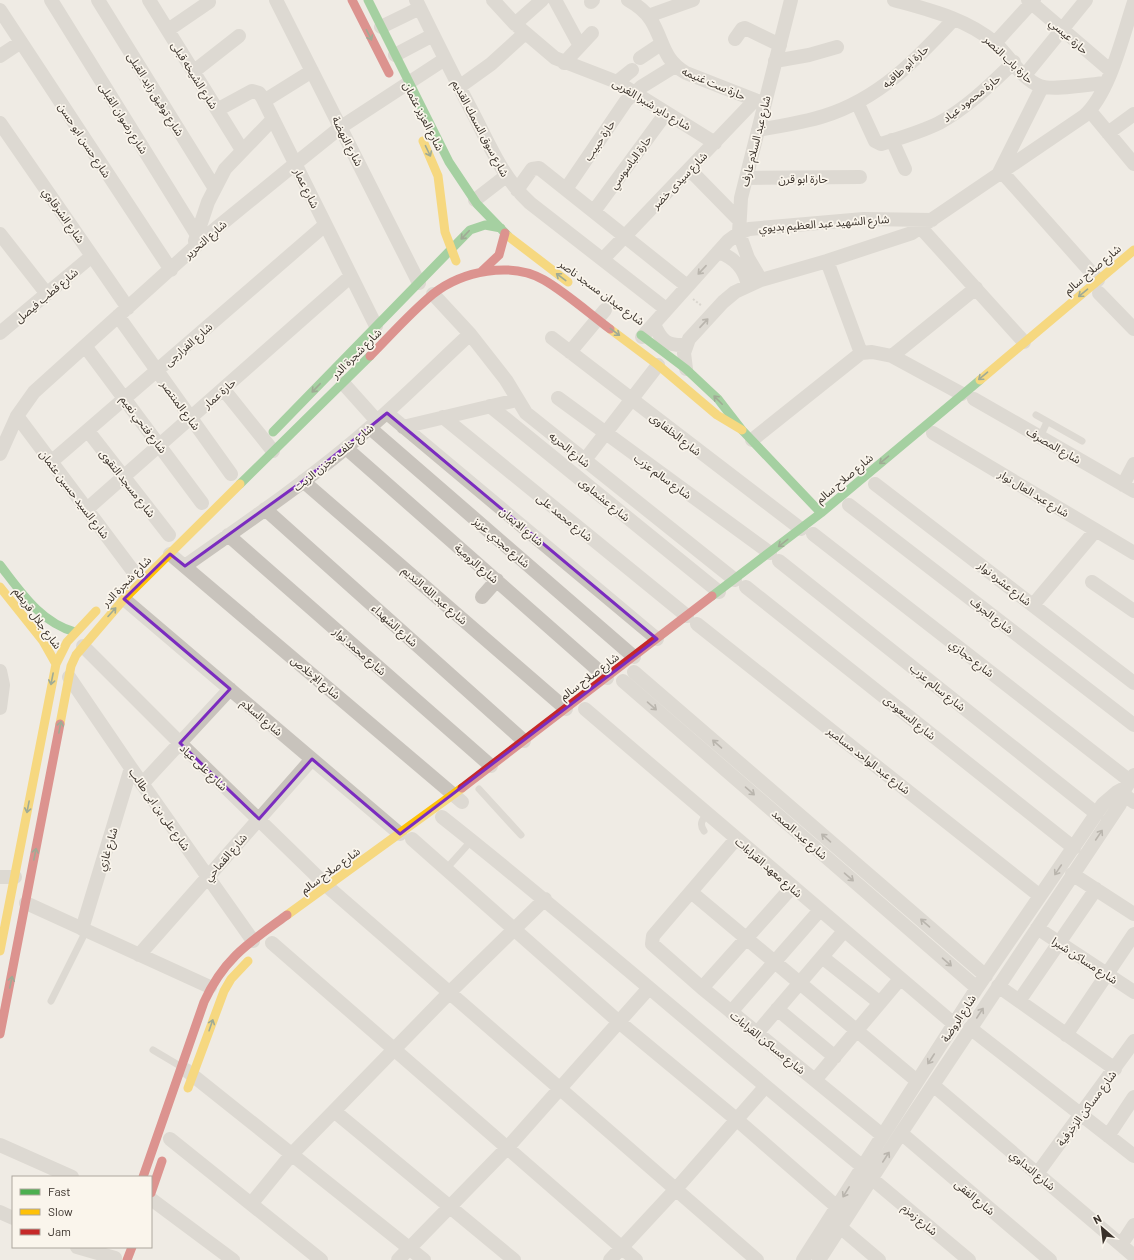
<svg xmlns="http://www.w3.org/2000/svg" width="1134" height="1260" font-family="Barlow,'Noto Sans Arabic',sans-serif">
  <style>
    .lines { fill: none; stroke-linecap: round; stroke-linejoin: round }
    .path { stroke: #c0bbb5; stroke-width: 2; stroke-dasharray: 2 2; stroke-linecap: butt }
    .lane { stroke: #c8c3bc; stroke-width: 7 }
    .street { stroke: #c8c3bc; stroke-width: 14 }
    .fast { stroke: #4caf50; stroke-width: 9 }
    .slow { stroke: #ffc107; stroke-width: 9 }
    .jam { stroke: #c62828; stroke-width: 9 }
    .oneway { stroke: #405d37 }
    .oneway2 { stroke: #79736c }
    .marked { fill: none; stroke: #7b2cbf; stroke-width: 3; stroke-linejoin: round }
    .labels { text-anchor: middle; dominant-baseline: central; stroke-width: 3.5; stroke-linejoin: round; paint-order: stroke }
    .street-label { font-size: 11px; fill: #39312a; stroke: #faf5ec }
  </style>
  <rect width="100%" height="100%" fill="#efebe4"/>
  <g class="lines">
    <!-- path -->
    <path class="path" d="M693,299L702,306"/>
    <!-- lane -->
    <path class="lane" d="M1036,415L1082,441
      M1040,437L1047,422
      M479,789L521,835
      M704,831C699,824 702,820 707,814
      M446,869L472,840
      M51,1001L86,931
      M153,1050L180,1066"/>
    <!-- street -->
    <path class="street" d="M51,0L197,235
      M98,0L214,187
      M149,0L242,150
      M276,0L419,283
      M416,0C436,41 456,81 477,121C492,151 505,180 530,203L666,309
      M493,0L515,24L555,58L617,82L715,143
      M555,0L580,46
      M628,0C637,5 645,11 651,20C664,41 662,59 686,73L763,103
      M894,0C929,10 965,18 994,42C1009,55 1021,79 1040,86C1054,91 1090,84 1106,83
      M1028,0L1111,71
      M591,2L593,0
      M0,10L171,270
      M648,16L693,0
      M515,24L542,0
      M381,27L420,8
      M168,30L209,2
      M735,39L742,29L745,28L780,45
      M995,43L1034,0
      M395,55L433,35
      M0,56L21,42
      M640,58L661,44
      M775,61L809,55L837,47
      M564,63L592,33
      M193,72L239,36
      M1025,75L1086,0
      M617,82L632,70
      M459,87L491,64L525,33
      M264,101L312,71
      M857,102L875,141L881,144C900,138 921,132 939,123C967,108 991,84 1014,62
      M217,110L252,91L259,93L262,97L376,326
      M1090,111L1134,164
      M0,123L128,308
      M758,130C780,126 802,123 824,116C879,99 916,60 954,19
      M1108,133L1134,114
      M892,140L905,169
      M689,169L739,220
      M1002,172L1098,280
      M999,173L1042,87
      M746,178L860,177
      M566,189L626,101L641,87L675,66
      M517,190L532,169L539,168L687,286
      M475,200L506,176
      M594,211L666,113
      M921,228L1024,342
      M0,234L47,294
      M195,241L208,202L225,169L273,119
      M718,252C735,258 744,268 748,285
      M603,259L755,100
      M761,280L748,258L739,233L741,198L791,0
      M1099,293L1134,329
      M433,294L470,334L506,380L526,413L735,580
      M118,316L231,474
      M654,324C661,341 667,346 686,345
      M0,333L92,256
      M642,337L728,241L739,233L749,229L864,219L932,220
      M552,338L801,529
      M85,346L202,503
      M570,352L605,310
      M861,353L872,352L892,356L962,394
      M892,356L976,288
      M686,369L684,353L689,339L723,302L735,292L761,280L827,261L912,233L1084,116C1110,93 1123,35 1134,2
      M343,383L377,421
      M224,390L273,451
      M558,398L770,553
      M974,399L1134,491
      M490,406L719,592
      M387,413L657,639
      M17,416L133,571
      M443,417L687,616
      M403,427L517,400
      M370,428L634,657
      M88,431L169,535
      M933,433L1134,553
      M752,440L861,353L827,261
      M346,448L607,678
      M0,454L17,416L34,392L208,235L295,164L341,127L445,59
      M584,461L658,365
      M51,462L325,225
      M303,481L566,709
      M875,484L1134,683
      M1123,485L1134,464
      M849,505L1134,725
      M87,509L351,276
      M265,509L524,741
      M813,534L1130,781
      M228,535L491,766
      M170,554L462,802
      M779,561L1097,814
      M185,566C240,527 295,490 347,447C390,412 429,372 470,334
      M1092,582L1134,611
      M746,587L1074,848
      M482,597L497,580
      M124,599L400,834
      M1033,605L1096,530
      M697,624L1040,896
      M83,646L180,743L328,887L757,1260
      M0,671L3,685L0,708
      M634,672L986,976
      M69,677L131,768L253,941
      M623,681L977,988
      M585,709L954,1024
      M142,784L230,689
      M1124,795L1134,802
      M442,817C585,930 721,1051 863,1167
      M412,839L619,1022L736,1119L837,1207
      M736,839L653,936L652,944L702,988L882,1135
      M1072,874L1134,914
      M0,877H15
      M691,892L917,1081
      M26,903L210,987
      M1037,928L1134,992
      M82,929L131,768
      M272,943L636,1260
      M139,955L312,759
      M822,957L880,1003
      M998,986L1115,1069
      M702,988L792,887
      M1019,1001L1096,889
      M777,1009L835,1057
      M731,1012L820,910
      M970,1028L1134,1156
      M757,1033L844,931
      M1066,1035L1134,934
      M186,1070L424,1260
      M815,1080L900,979
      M933,1085L1134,1256
      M901,1133L1050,1260
      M1108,1136L1134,1097
      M170,1139L321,1260
      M0,1145L72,1177
      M1037,1174L1134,1041
      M871,1178L969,1260
      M151,1199L233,1260
      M251,1204L291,1155L334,1111
      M0,1212L13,1218
      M840,1227L879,1260
      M1121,1245L1134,1225
      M77,1247L115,1258
      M398,1260L508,1147L649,988
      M514,1260L334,1111L450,992L545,899
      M610,1260L676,1189L765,1087
      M803,1260L977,988L1103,804L1117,792L1126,787
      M819,1260L901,1133L1120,804L1126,787L1134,775"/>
    <!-- fast -->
    <path class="fast" d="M368,0L449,162L477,204L508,236
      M641,335L686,369L718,399L742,430L821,513
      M273,432L470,230L485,225L501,228
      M240,484L370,356
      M0,565C21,592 40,622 75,632
      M712,596L821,513L980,380"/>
    <!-- slow -->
    <path class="slow" d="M423,141L438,176L445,232L456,261
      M508,236L568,282
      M610,329L658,365L717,415L742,430
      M980,380L1134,250
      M0,587L43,641L56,664
      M60,724L71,666L76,655L124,599L240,484
      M287,915L462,788
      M0,951L56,664L67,642L96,611
      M188,1088L224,991L231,979L248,961"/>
    <!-- jam -->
    <path class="jam" d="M352,0L389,73
      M482,271L499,255L505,233
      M370,356C390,336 410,313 433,294C462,271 511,261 544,280C565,292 590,314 610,329
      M462,788L712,596
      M0,1034L60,724
      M143,1177L204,1002C224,958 250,942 287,915
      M151,1193L162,1161
      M127,1260L132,1247"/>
  </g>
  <!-- one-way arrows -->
  <defs><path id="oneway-shaft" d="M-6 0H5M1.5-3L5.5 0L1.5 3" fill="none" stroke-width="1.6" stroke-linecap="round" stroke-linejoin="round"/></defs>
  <g class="oneway">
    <use href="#oneway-shaft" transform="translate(369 35) rotate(63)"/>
    <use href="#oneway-shaft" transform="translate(428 151) rotate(64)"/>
    <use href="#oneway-shaft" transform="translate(465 235) rotate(134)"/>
    <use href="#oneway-shaft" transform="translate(561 277) rotate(-143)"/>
    <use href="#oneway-shaft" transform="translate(1083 293) rotate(140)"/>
    <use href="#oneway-shaft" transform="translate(615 332) rotate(37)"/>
    <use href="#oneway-shaft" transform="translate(983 376) rotate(140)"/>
    <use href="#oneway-shaft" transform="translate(316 388) rotate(134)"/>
    <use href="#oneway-shaft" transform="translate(718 400) rotate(-135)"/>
    <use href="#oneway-shaft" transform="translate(884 460) rotate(140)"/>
    <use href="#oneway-shaft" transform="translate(783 543) rotate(142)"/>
    <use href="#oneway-shaft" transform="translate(112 612) rotate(-48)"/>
    <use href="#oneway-shaft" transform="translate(52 679) rotate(101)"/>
    <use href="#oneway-shaft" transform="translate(60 727) rotate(-79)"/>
    <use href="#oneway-shaft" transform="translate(28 807) rotate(101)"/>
    <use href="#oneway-shaft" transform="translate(35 854) rotate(-79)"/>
    <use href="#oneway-shaft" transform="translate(11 982) rotate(-78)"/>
    <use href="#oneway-shaft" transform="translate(211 1025) rotate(-71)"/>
  </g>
  <g class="oneway2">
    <use href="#oneway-shaft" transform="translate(702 270) rotate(133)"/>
    <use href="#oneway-shaft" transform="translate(704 323) rotate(-47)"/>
    <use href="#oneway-shaft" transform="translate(652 706) rotate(41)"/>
    <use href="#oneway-shaft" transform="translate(717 744) rotate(-139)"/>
    <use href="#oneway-shaft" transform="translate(750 791) rotate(41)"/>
    <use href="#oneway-shaft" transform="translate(1099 835) rotate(-56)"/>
    <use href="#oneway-shaft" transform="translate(826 838) rotate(-139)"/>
    <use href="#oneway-shaft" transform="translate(1058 870) rotate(124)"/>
    <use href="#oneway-shaft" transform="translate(849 877) rotate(41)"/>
    <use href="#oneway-shaft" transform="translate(925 923) rotate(-139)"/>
    <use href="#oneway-shaft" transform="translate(947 962) rotate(41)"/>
    <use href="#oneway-shaft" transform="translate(980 1013) rotate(-57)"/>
    <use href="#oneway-shaft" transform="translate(931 1059) rotate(123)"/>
    <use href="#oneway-shaft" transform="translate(886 1157) rotate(-57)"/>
    <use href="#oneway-shaft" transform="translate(846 1192) rotate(122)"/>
  </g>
  <!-- marked area -->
  <path d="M0 0H1134V1260H0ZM387,413L657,639L400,834L312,759L259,819L180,743L230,689L124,599L170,554L185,566L303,481Z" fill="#efebe4" fill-opacity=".55" fill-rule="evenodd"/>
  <path class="marked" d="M387,413L657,639L400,834L312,759L259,819L180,743L230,689L124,599L170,554L185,566L303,481Z"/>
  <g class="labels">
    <!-- street labels -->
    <g class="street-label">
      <text transform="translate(1069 36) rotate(41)">حارة عيسي</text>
      <text transform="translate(1009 59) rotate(44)">حارة باب النصر</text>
      <text transform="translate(905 66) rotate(-42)">حارة ابو طاقيه</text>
      <text transform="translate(195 75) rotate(58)">شارع الشيخه قبلى</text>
      <text transform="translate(714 83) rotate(23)">حارة ست غنيمه</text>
      <text transform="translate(156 94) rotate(58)">شارع توفيق زايد القبلى</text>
      <text transform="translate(971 98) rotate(-38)">حارة محمود عياد</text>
      <text transform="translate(652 104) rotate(31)">شارع داير شبرا الغربى</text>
      <text transform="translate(424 116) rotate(63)">شارع العزيز عثمان</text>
      <text transform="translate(124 118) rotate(58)">شارع رضوان القبلى</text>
      <text transform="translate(481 128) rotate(62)">شارع سوق السمك القديم</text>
      <text transform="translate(85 140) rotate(57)">شارع حسن ابو حسن</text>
      <text transform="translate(599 140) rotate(-56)">حارة حبيب</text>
      <text transform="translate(348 141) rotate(63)">شارع النهضة</text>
      <text transform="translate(755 141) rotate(-76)">شارع عبد السلام عارف</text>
      <text transform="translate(630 162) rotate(-54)">حارة الباسوسي</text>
      <text x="803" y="178">حارة ابو قرن</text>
      <text transform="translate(679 180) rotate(-46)">شارع سيدى خضر</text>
      <text transform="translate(307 188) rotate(64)">شارع عمار</text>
      <text transform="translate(64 215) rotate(55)">شارع الشرقاوي</text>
      <text transform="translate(824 223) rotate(-4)">شارع الشهيد عبد العظيم بديوي</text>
      <text transform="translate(205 239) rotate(-41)">شارع التحرير</text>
      <text transform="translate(1092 269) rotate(-40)">شارع صلاح سالم</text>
      <text transform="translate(602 292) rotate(36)">شارع ميدان مسجد ناصر</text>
      <text transform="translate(46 295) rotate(-40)">شارع قطب فيصل</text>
      <text transform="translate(188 344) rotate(-41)">شارع الفرارجى</text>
      <text transform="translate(356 353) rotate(-45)">شارع شجرة الدر</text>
      <text transform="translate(219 393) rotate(-41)">حارة عمار</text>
      <text transform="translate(181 405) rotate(54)">شارع المنتصر</text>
      <text transform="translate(144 424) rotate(53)">شارع فتحي نعيم</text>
      <text transform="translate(676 434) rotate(38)">شارع الخلفاوى</text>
      <text transform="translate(1054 445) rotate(30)">شارع المصرف</text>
      <text transform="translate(570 449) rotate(39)">شارع الحريه</text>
      <text transform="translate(333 457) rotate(-39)">شارع خلف مخزن الزيت</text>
      <text transform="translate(663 476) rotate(36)">شارع سالم عزب</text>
      <text transform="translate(844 478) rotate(-40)">شارع صلاح سالم</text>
      <text transform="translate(128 483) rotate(52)">شارع مسجد التقوى</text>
      <text transform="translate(1034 493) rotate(31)">شارع عبد العال نوار</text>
      <text transform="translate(75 494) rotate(53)">شارع السيد حسين عثمان</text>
      <text transform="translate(605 499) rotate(39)">شارع عشماوى</text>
      <text transform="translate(565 517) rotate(39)">شارع محمد على</text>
      <text transform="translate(522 526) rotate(40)">شارع الايمان</text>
      <text transform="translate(502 542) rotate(41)">شارع مجدي عزيز</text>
      <text transform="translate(477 563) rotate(41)">شارع الرومية</text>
      <text transform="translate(126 581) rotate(-46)">شارع شجرة الدر</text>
      <text transform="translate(1005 583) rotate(38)">شارع عشره نوار</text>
      <text transform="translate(435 595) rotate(41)">شارع عبد الله النديم</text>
      <text transform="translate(992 615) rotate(38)">شارع الجرف</text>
      <text transform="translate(38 618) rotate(54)">شارع جلال قريطم</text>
      <text transform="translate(395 625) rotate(42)">شارع الشهداء</text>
      <text transform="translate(360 651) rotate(41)">شارع محمد نوار</text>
      <text transform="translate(972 658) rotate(38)">شارع حجازي</text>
      <text transform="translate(589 676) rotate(-37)">شارع صلاح سالم</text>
      <text transform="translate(316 677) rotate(40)">شارع الإخلاص</text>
      <text transform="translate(938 687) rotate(39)">شارع سالم عزب</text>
      <text transform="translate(262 717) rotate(40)">شارع السلام</text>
      <text transform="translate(910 717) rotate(39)">شارع السعودى</text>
      <text transform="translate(869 760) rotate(38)">شارع عبد الواحد مسامير</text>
      <text transform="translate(204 767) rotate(44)">شارع على عياد</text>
      <text transform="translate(160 809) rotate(55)">شارع على بن ابى طالب</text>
      <text transform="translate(800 834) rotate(41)">شارع عبد الصمد</text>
      <text transform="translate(107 849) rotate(-73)">شارع غازي</text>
      <text transform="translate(225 857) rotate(-49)">شارع القماحي</text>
      <text transform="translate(769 867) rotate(41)">شارع معهد القراءات</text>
      <text transform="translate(330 870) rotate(-36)">شارع صلاح سالم</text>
      <text transform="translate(1085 960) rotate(33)">شارع مساكن شبرا</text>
      <text transform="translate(958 1018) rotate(-57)">شارع الروضة</text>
      <text transform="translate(768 1042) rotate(39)">شارع مساكن القراءات</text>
      <text transform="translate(1086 1108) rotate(-53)">شارع مساكن الزخرفية</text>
      <text transform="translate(1033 1170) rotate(40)">شارع التداوي</text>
      <text transform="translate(975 1197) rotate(40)">شارع الفقى</text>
      <text transform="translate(920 1219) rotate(40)">شارع زمزم</text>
    </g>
  </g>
  <!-- legend -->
  <rect x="12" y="1176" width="140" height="72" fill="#faf5ec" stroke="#ada79e"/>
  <rect x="20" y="1189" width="20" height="6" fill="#4caf50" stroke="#ada79e"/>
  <text x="48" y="1196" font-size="12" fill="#39312a">Fast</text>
  <rect x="20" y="1209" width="20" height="6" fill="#ffc107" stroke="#ada79e"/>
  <text x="48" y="1216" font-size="12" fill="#39312a">Slow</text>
  <rect x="20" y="1229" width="20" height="6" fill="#c62828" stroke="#ada79e"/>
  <text x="48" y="1236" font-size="12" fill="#39312a">Jam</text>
  <!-- north arrow -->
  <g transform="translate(1102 1228) rotate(332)" stroke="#faf5ec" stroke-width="3" paint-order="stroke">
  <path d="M0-3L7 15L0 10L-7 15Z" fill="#39312a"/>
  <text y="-6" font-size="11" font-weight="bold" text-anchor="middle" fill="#39312a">N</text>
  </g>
</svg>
